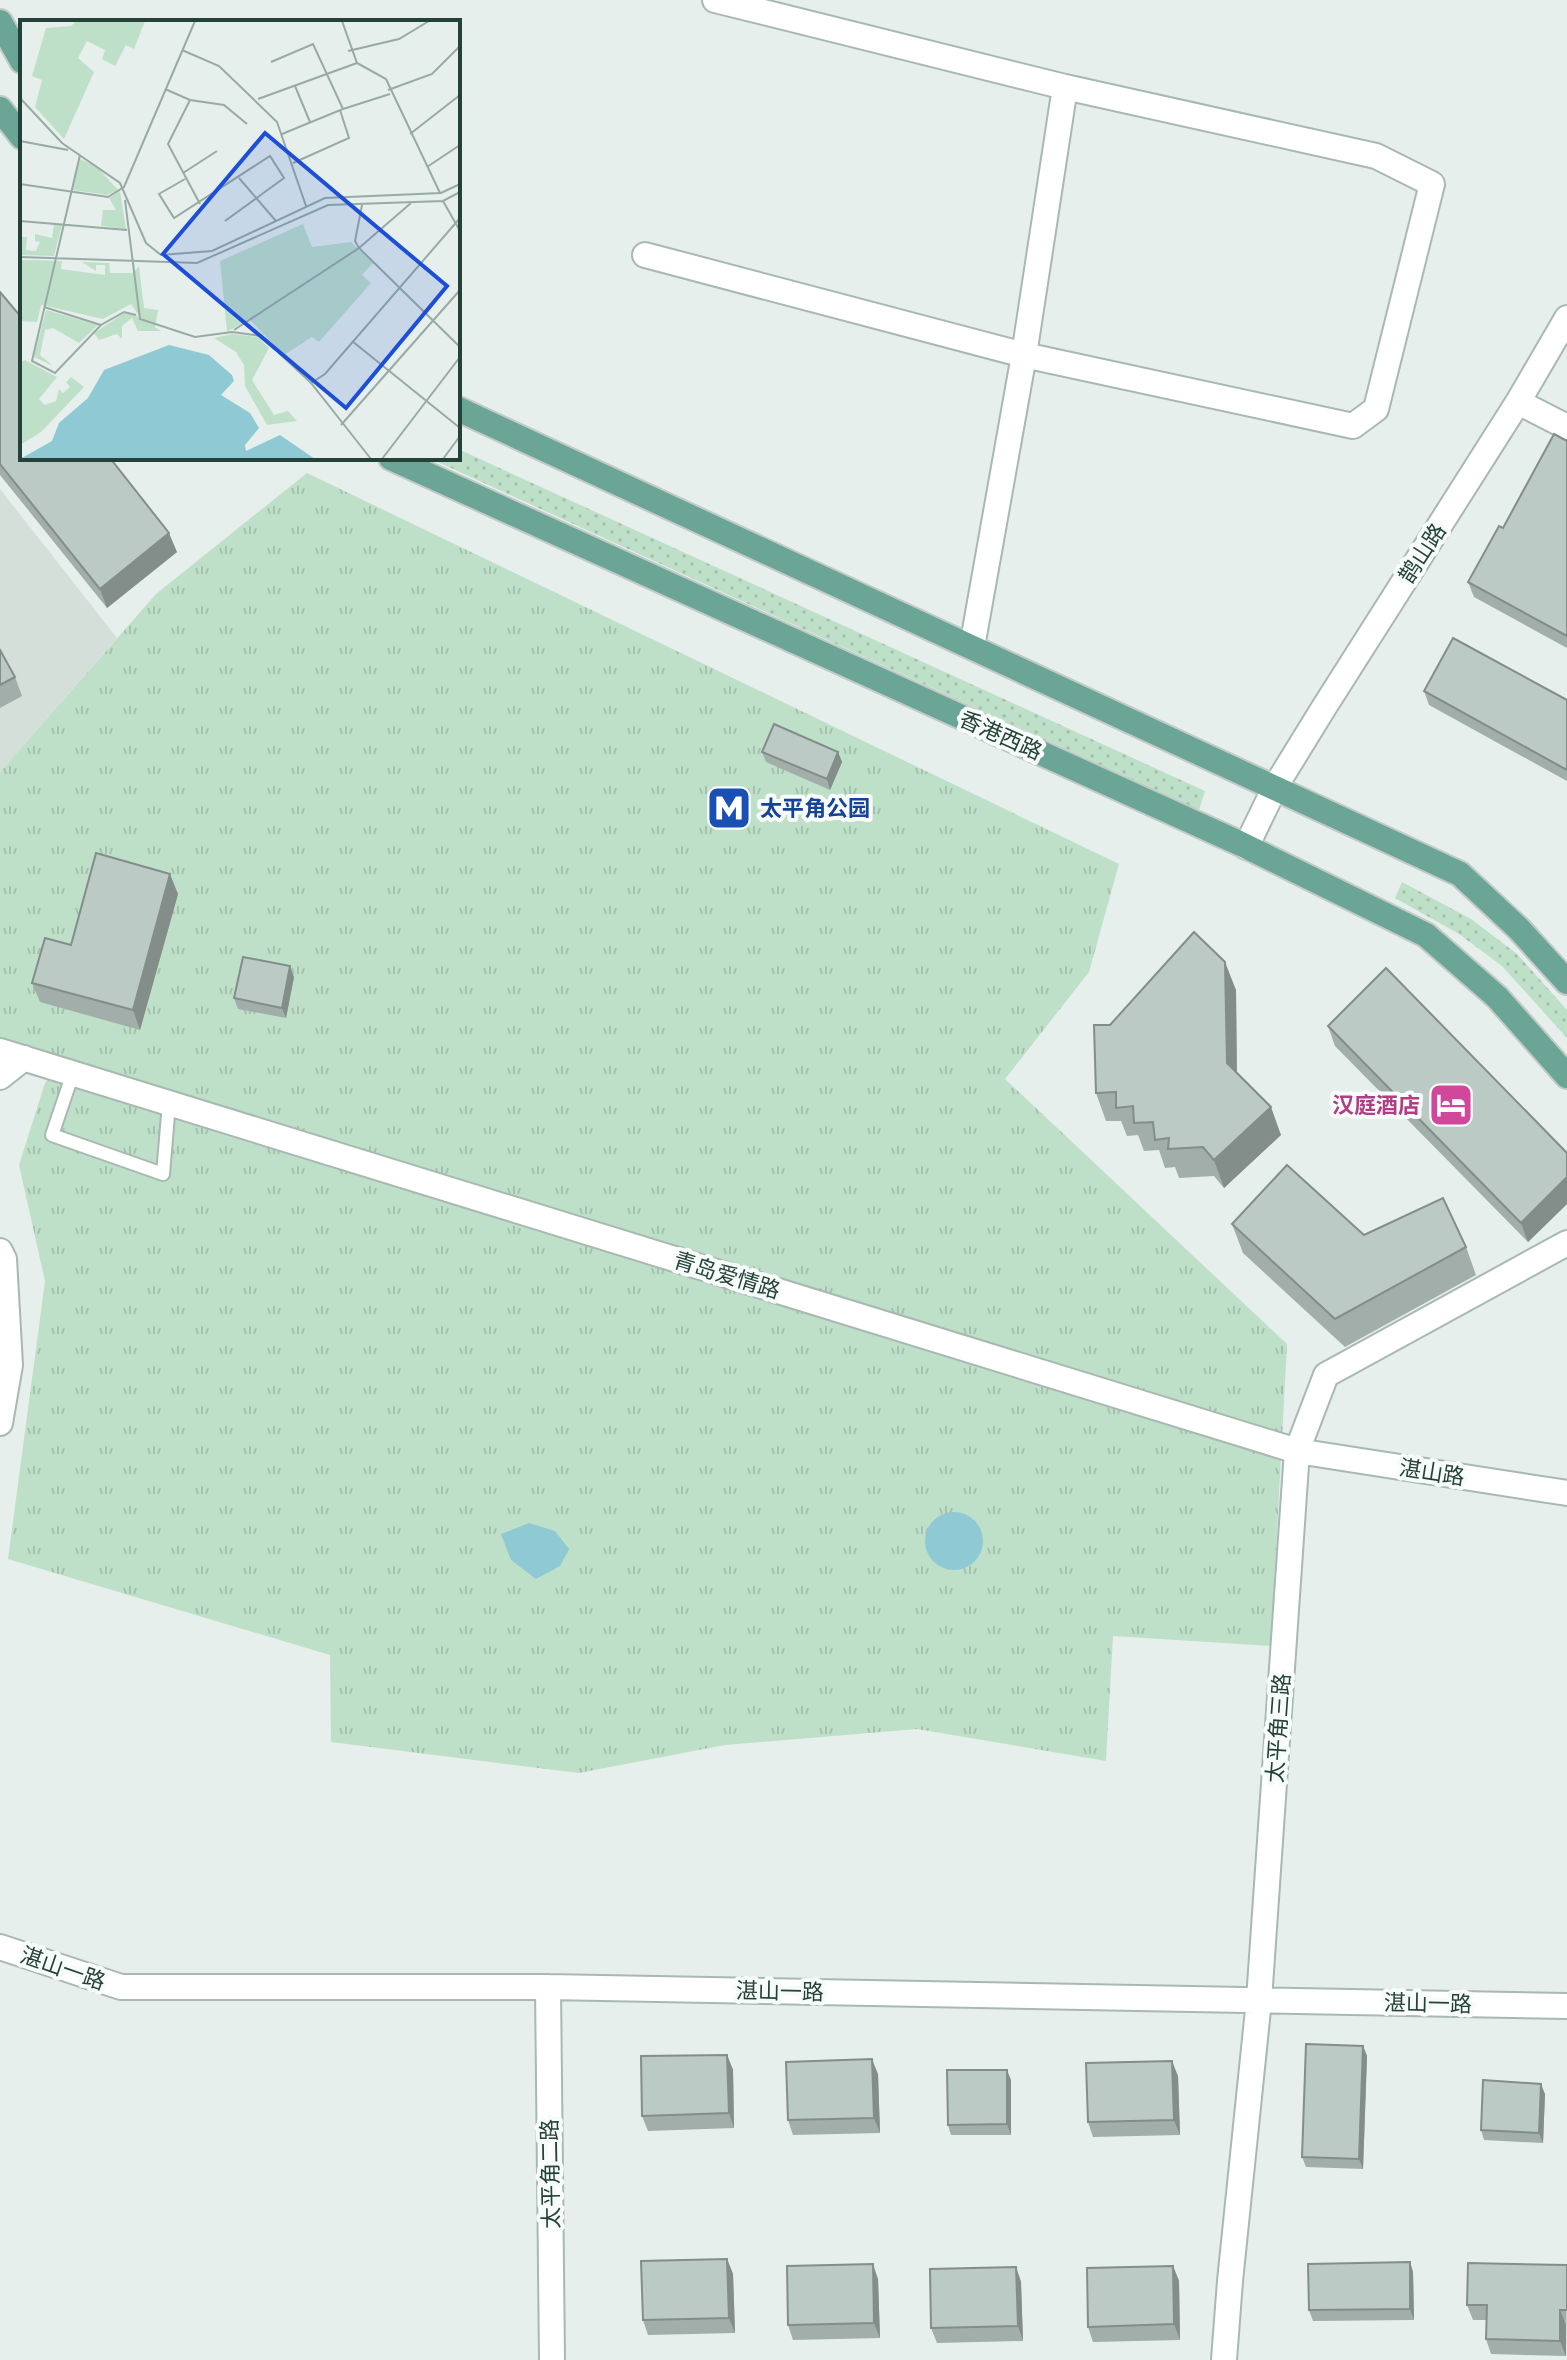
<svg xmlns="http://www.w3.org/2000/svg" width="1567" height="2360" font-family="'Asap Condensed','Noto Sans SC',sans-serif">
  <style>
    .built { fill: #d4dfda }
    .grass { fill: url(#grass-dots) }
    .park { fill: url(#park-tufts) }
    .water { fill: #8ec9d4 }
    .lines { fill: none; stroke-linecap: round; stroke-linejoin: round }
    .lane-casing { stroke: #a8b8b2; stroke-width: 16 }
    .street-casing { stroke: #a8b8b2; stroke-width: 28 }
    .primary-casing { stroke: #c2cac8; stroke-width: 28 }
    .lane { stroke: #fff; stroke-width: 12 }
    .street { stroke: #fff; stroke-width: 24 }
    .primary { stroke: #6aa596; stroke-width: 24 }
    .wall { fill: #a1aea9 }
    .shaded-wall { fill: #838d89 }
    .building { fill: #bbcac4; stroke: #838d89; stroke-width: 2 }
    .labels { text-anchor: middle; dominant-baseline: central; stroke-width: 8; stroke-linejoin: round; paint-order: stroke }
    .street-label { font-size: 22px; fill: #24423a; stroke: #f7fbf9 }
    .transit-label { font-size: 22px; font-weight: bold; fill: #164399; stroke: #f7fbf9; text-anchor: start }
    .hotel-label { font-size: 22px; font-weight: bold; fill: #b23c85; stroke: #f7fbf9; text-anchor: end }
    .inset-road { fill: none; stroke: #98aaa4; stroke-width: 2 }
    .view { fill: #1d4ed8; fill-opacity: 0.15; stroke: #1d4ed8; stroke-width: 4 }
    .inset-edge { fill: none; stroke: #24423a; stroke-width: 4 }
  </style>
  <defs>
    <pattern id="grass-dots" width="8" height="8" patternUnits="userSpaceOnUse" patternTransform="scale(2)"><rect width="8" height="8" fill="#bfe0c8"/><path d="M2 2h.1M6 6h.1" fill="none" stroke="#a4c1ad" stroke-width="1.8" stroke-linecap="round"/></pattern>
    <pattern id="park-tufts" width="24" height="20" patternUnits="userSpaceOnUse" patternTransform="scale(2)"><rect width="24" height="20" fill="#bfe0c8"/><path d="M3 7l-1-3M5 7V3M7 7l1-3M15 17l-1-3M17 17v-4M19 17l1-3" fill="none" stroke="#a4c1ad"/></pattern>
  </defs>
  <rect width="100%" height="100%" fill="#e6efeb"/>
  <!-- built -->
  <path class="built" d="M0,489L117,638L0,772Z"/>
  <!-- grass -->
  <path class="grass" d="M458,449L1205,791L1199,810L429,458H458Z
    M1402,882L1471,919L1517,954L1567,1010V1038L1502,966L1459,934L1395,898Z"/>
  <!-- park -->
  <path class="park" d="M307,473L1119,864L1089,972L1005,1079L1287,1344L1271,1646L1113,1636L1106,1761L917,1729L725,1745L579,1773L331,1742L330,1655L8,1559L45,1281L19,1165L44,1086L57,1058L0,1038V772L156,594Z"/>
  <!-- water -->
  <path class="water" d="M925 1541a29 29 0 1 1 58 0a29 29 0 1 1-58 0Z
    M529,1523L555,1531L569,1549L560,1566L536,1579L511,1560L501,1534Z"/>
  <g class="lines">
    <!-- lane casing -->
    <g class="lane-casing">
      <path id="lane" d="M73,1073L52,1135L163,1174L169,1103"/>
    </g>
    <!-- street casing -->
    <g class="street-casing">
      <path id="street" d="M645,255L1024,355L1353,426L1376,409L1432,184L1376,156L1065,87L715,0
        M1518,402L1567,427
        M972,647L1024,355L1065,87
        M1246,847L1275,787L1323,709L1518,402L1567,318
        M0,1051L1297,1451L1567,1493
        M0,1077L24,1058
        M0,1251L4,1259L10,1365L0,1423
        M0,1947L121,1987H548L1567,2006
        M548,1987L552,2360
        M1224,2360L1230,2281L1259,2000L1297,1451L1326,1375L1567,1243"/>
    </g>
    <!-- primary casing -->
    <g class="primary-casing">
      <path id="primary" d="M0,22L22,61
        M0,109L22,137
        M458,409L1460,874L1519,929L1567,982
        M391,458L1239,843L1426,935L1497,997L1567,1076"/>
    </g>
    <!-- lane -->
    <use href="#lane" class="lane"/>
    <!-- street -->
    <use href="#street" class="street"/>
    <!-- primary -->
    <use href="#primary" class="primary"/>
  </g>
  <!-- wall -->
  <path class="wall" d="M0,292L22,458L177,552L107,608L0,475Z
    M1567,441V648L1474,597L1468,582L1503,528Z
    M0,650L15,677L22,696L0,708Z
    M1424,691L1567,700V781L1429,705Z
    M762,752H838L842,762L830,790L766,762Z
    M178,894L140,1030L40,1002L32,983Z
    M294,977L286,1018L238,1009L234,998Z
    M1236,990L1237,1073L1281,1135L1224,1188L1214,1176L1179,1178L1175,1167L1165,1168L1159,1150L1144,1151L1138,1135L1127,1136L1121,1121H1106L1096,1093L1110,1025Z
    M1328,1026L1567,1153V1204L1528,1242L1335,1046Z
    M1232,1224L1364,1235L1466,1247L1476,1275L1345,1347L1243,1253Z
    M1363,2046L1367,2056L1363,2169L1306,2167L1302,2157Z
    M727,2055L733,2070L734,2128L648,2131L642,2116Z
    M878,2074L880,2133L793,2135L788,2120Z
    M1178,2076L1180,2135L1093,2137L1088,2122Z
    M1011,2080V2135H951L948,2125Z
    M1545,2094L1543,2143L1484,2140L1481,2130Z
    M727,2259L733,2274L735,2333L648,2335L643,2320Z
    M1410,2262L1413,2272L1414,2320L1313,2321L1309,2310Z
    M1567,2265L1566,2356L1491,2354L1486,2339V2320H1473L1467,2305Z
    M1173,2266L1179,2281L1180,2340L1093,2342L1088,2327Z
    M1016,2267L1021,2282L1023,2341L937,2343L931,2328Z
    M878,2279L880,2338L793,2340L788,2325Z"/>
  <!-- shaded-wall -->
  <path class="shaded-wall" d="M169,533L177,552L107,608L100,589Z
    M838,752L842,762L830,790L827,779Z
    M170,874L178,894L140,1030L133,1010Z
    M1225,962L1236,990L1237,1092L1227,1063Z
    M290,966L294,977L286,1018L282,1008Z
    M1271,1107L1281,1135L1224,1188L1214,1160Z
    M1567,1177V1204L1528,1242L1521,1223Z
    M1363,2046L1367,2056L1363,2169L1359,2159Z
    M727,2055L733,2070L734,2128L729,2113Z
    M872,2059L878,2074L880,2133L874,2118Z
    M1172,2061L1178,2076L1180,2135L1174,2120Z
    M1007,2070L1011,2080V2135L1007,2124Z
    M1541,2084L1545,2094L1543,2143L1539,2133Z
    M727,2259L733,2274L735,2333L729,2318Z
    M1410,2262L1413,2272L1414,2320L1410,2309Z
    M873,2264L878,2279L880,2338L874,2323Z
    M1173,2266L1179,2281L1180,2340L1174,2324Z
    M1016,2267L1021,2282L1023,2341L1018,2326Z
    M1560,2310L1566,2325V2356L1560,2341Z"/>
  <!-- building -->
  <path class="building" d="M0,292L22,318V458H110L169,533L100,589L0,464Z
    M1554,434L1567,441V636L1468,582L1499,526L1503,528Z
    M1453,638L1567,700V770L1424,691Z
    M0,650L15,677L0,685Z
    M774,724L838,752L827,779L762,752Z
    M96,853L170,874L133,1010L32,983L45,938L71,945Z
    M1194,932L1225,962L1227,1063L1271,1107L1214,1160L1203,1147L1168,1149L1169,1138L1155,1140L1153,1122L1134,1123L1133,1106L1116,1108V1092L1096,1093L1094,1025H1110Z
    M243,957L290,966L282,1008L234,998Z
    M1386,968L1567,1153V1177L1521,1223L1328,1026Z
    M1287,1165L1364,1235L1443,1198L1466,1247L1335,1319L1232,1224Z
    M1306,2044L1363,2046L1359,2159L1302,2157Z
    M727,2055L729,2113L642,2116L641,2056Z
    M872,2059L874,2118L788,2120L786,2062Z
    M1172,2061L1174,2120L1088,2122L1086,2063Z
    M947,2070H1007V2124L948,2125Z
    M1483,2080L1541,2084L1539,2133L1481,2130Z
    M727,2259L729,2318L643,2320L641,2261Z
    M1410,2262V2309L1309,2310L1308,2264Z
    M1468,2263L1567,2265V2310H1560V2341L1486,2339L1487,2305H1467Z
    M873,2264L874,2323L788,2325L787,2266Z
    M1173,2266L1174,2324L1088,2327L1087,2268Z
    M1016,2267L1018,2326L931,2328L930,2269Z"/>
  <!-- icons -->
  <defs>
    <g id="metro-square" transform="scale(2.3)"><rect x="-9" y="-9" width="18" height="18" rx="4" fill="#1a4fb4" stroke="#f7fbf9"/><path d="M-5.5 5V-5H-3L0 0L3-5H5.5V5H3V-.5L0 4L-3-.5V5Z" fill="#fff"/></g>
    <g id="hotel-square" transform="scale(2.3)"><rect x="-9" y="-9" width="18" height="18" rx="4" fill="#d1479c" stroke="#f7fbf9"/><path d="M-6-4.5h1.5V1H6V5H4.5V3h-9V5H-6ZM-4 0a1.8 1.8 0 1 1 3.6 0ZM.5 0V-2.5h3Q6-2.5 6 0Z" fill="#fff"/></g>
  </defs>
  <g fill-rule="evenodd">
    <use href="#metro-square" x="729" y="808"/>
    <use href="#hotel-square" x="1451" y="1105"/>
  </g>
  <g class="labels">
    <!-- street labels -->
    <g class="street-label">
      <text transform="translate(1422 553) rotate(-57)">鹊山路</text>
      <text transform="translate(1001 735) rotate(24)">香港西路</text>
      <text transform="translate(727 1275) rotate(17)">青岛爱情路</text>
      <text transform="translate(1432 1472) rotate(9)">湛山路</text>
      <text transform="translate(1278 1728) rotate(-86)">太平角三路</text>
      <text transform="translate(63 1968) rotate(19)">湛山一路</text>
      <text transform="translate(780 1991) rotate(1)">湛山一路</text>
      <text transform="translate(1428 2003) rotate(1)">湛山一路</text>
      <text transform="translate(550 2174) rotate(-91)">太平角二路</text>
    </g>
    <!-- transit labels -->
    <g class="transit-label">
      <text x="760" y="808">太平角公园</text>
    </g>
    <!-- hotel labels -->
    <g class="hotel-label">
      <text x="1420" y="1105">汉庭酒店</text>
    </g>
  </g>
  <!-- overview -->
  <g transform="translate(20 20)">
    <rect width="440" height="440" fill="#e6efeb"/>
    <path d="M56,1H125L114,29L106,25L95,46L82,39L85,30L67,21L58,38L74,52L44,119L15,87L22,60L12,56L26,8L51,6ZM60,139L76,146L98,170L87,175L52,170ZM100,171L106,209L81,206L83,190H96L89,178ZM34,204L42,205L34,236L0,235L2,217H7L6,230L16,231L20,222L15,221V214L32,218ZM0,240L42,241L41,249L85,255V245H76V251L62,242L89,243L90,253H113L119,246L124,288L138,290L135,307L121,299L111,284L83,299L0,280ZM26,290L78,305L59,323L33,308L25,310L20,335L33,346L14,337ZM104,293L116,295L141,311H118L112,298L102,306V319L97,314L79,320L74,313ZM212,314L238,317L249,328L232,360L254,395L268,391L277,401L247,405L225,366L224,345L216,332L194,318ZM5,340L37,357L19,379L25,385L36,381L39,369L43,373L50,367L46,362L51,357L64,367L21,412L0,425V343Z" fill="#bfe0c8"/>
    <path d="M283,204L292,227L331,222L353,243L342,255L351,263L299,322L292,317L264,335L229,299L207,312L200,241ZM0,240L32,241L17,302L0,301Z" fill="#bfe0c8"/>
    <path d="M149,325L189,335L212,355L214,361L201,375L230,393L239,408L225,425L226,431L260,415L295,439H0L32,421L39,403L68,378L84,350Z" fill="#8ec9d4"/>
    <path class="inset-road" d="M322,1L337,43L366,59L420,173M162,30L199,46L257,102L286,186M328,31L379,19L409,1M251,42L293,24L323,89L262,114M275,66L290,102M145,69L170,80L204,85L227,104M368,70L412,54L440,26M0,78L42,123L100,163L126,223L141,235L192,231L305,178L421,173L440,164M238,79L337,43M170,80L148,124L180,184M323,89L370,74M390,114L440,75M0,121L48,130M60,135L12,341L35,353L81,305L104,292L116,295M273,143L329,118L320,90M407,147L440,125M163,153L197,131M219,158L256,201M165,159L139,174L154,198L250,136L264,158L205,201M0,164L88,177L104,167L175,1M105,180L120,299L175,317L212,312L241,316L291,363L351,439M423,181L440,211M342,185L335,221L339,228L440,327M0,201L107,210M0,237L177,243L308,185L423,181L440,172M24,287L81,305M214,310L339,228L391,183M332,321L440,408M291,363L305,354L440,198M321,405L440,270M362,439L440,337M423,439L440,416"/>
    <path class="view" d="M245,113L427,266L326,388L143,234Z"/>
    <rect width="440" height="440" class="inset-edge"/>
  </g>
</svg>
